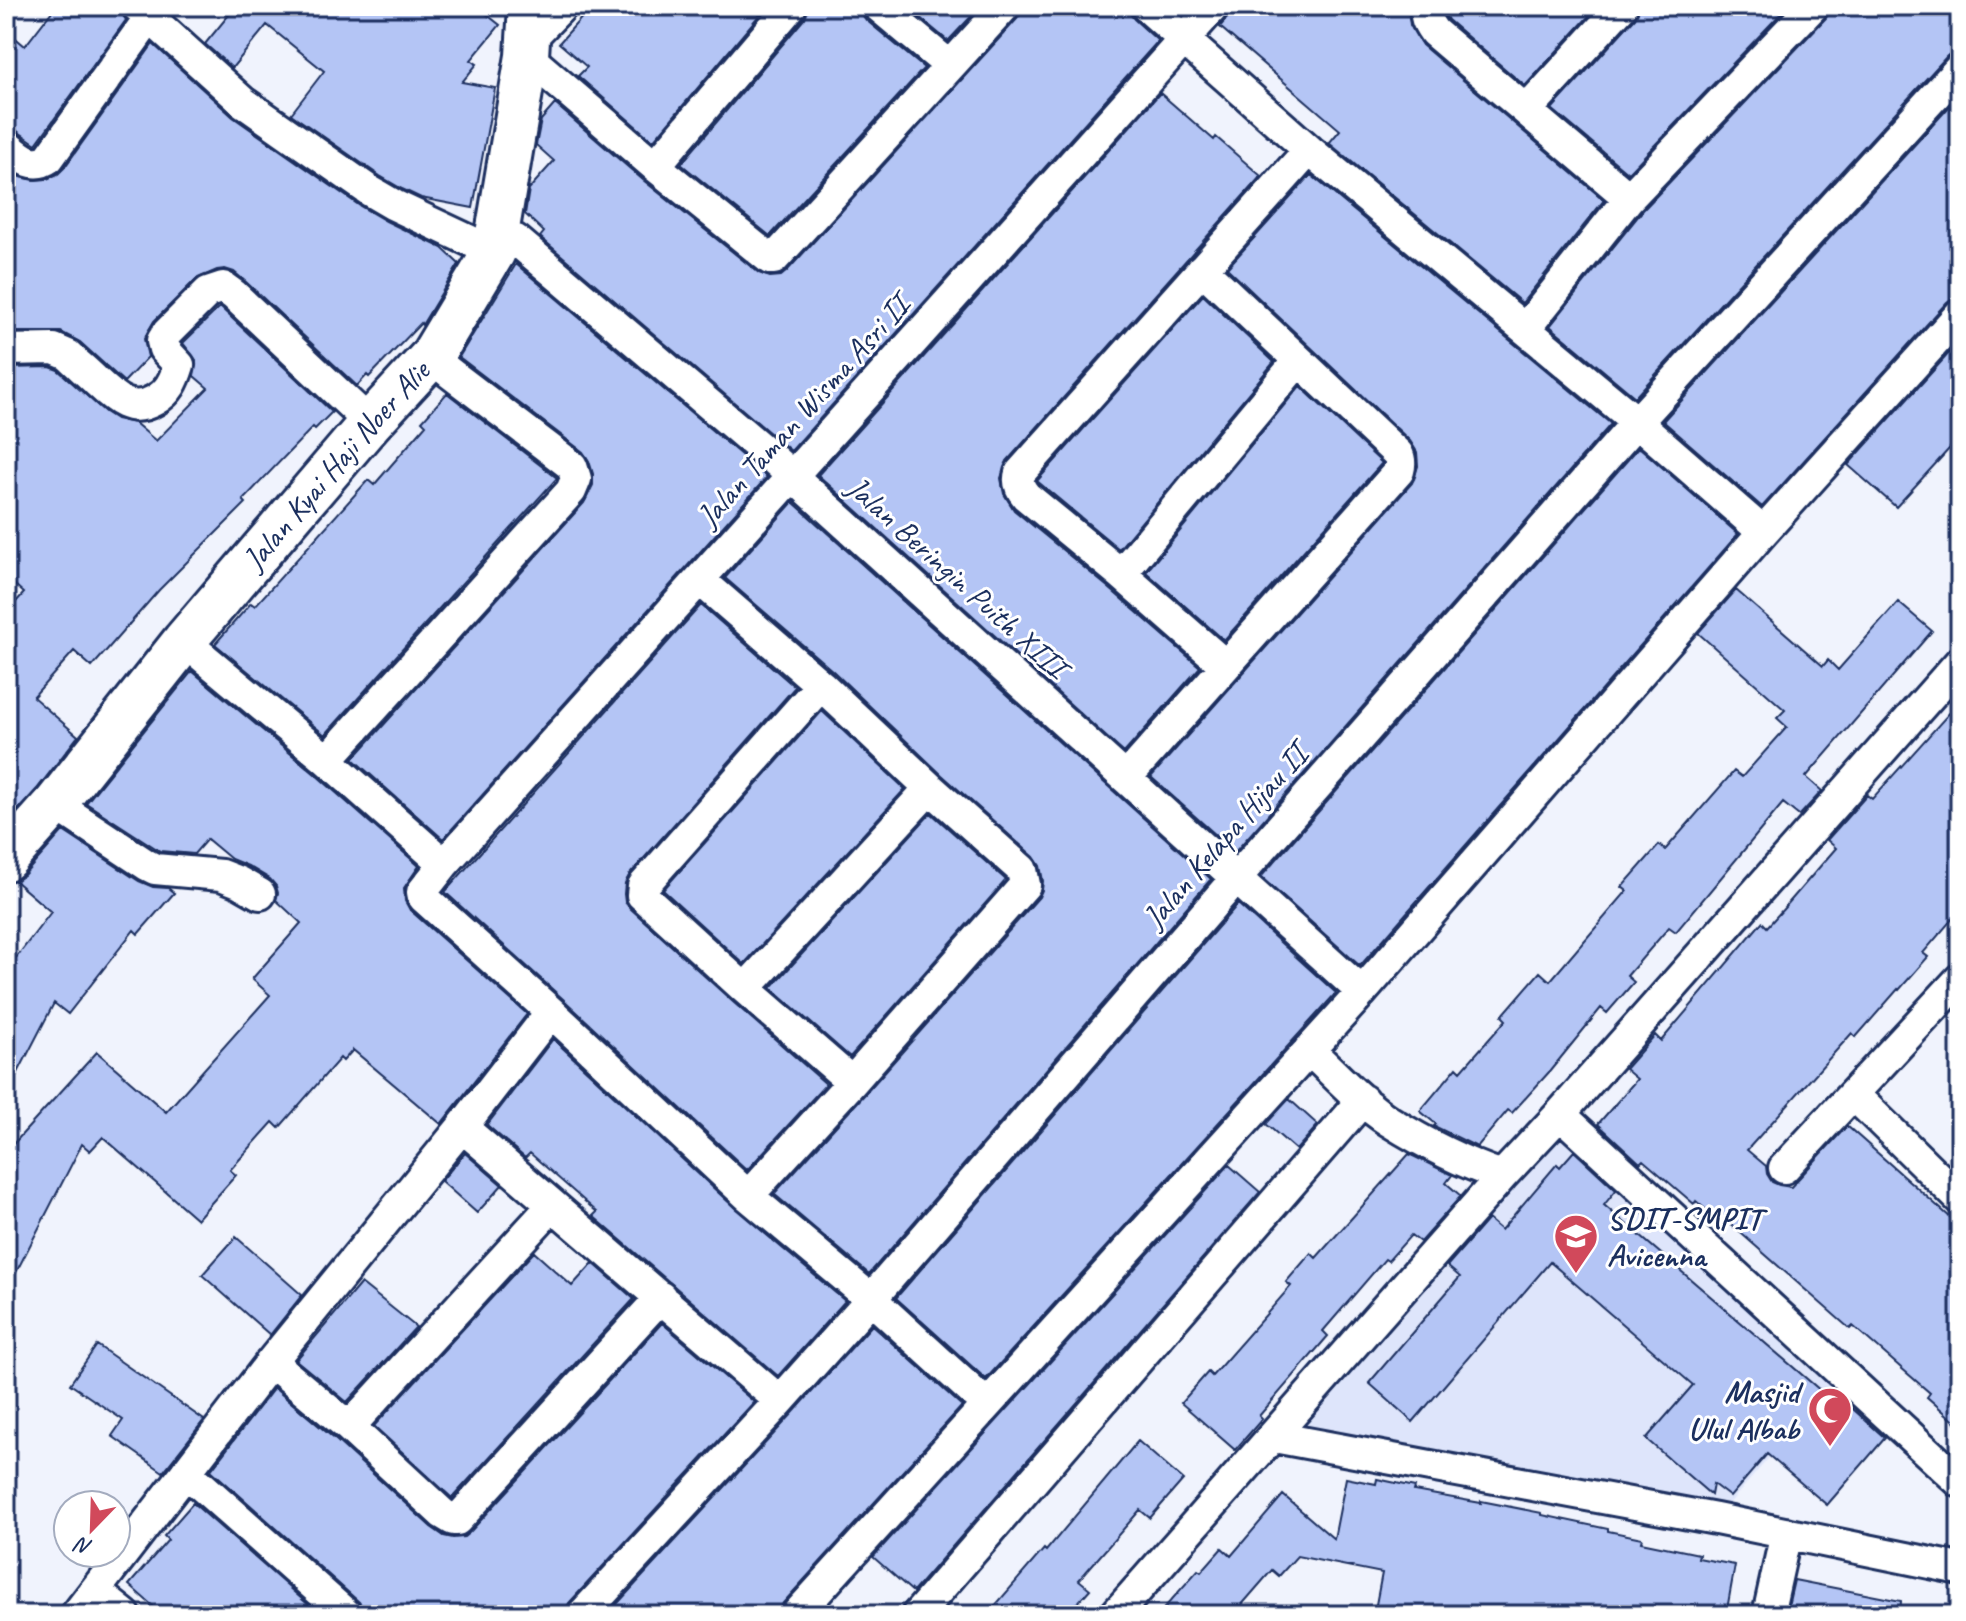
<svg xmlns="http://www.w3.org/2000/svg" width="1966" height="1621" font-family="Caveat,sans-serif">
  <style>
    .built { fill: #dee5fb }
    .building { fill: #b4c5f5; stroke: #1b2f5e; stroke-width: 2 }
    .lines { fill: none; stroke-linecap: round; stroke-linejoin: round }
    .street-casing { stroke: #1b2f5e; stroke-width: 36 }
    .secondary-casing { stroke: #1b2f5e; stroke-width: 48 }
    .street { stroke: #fff; stroke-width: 30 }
    .secondary { stroke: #fff; stroke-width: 42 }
    .labels { text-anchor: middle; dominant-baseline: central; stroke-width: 6; stroke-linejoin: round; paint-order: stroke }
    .street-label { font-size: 32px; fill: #1b2f5e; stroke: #fff }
    .poi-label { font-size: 32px; font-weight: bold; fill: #1b2f5e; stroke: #fff; text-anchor: start }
  </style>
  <rect width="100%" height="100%" fill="#f0f3fd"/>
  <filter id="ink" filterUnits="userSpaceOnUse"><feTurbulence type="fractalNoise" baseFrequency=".0125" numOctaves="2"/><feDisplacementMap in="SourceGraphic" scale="16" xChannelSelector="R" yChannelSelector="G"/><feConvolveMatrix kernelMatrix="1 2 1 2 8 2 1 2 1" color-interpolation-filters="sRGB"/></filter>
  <g filter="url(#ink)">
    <!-- built -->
    <path class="built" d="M1560,1114L1842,1373L1716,1519L1274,1437Z"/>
    <!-- building -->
    <path class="building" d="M56,6H117L126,20L36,144L17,131L6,127V30L25,46Z
      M236,6H476L500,25L471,60L477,64L462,82L495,88L473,208L421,198L402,189L380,176L291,114L324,71L267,25L232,68L205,44Z
      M592,6H767L653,141L578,76L587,67L559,43Z
      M809,6H860L861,13L866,20L924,68L770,236L681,164L805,18Z
      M906,6H981L948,41Z
      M1022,6H1128L1129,12L1134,19L1158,41L791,451L540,237L544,232L525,214L529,189L554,161L536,145L541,120L555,104L643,180L759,273L770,277L781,276L787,271L1018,18Z
      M1232,6H1408L1410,25L1422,45L1604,200L1522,303L1329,143L1340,130L1220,27L1228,17Z
      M1444,6H1598L1525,86L1448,20L1444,13Z
      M1640,6H1788L1628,173L1552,109L1635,18Z
      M1830,6H1960V50L1954,51L1947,56L1635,397L1550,326L1643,210L1826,18L1830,11Z
      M153,44L233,117L360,206L386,221L442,248L459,264L422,325L421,323L369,377L367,375L357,386L246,282L234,272L225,269L217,270L196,279L154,321L144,339L148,357L124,382L80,342L61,332H6V168L20,177L35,180L47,179L58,174L64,168Z
      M1160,93L1214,140L1216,137L1261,176L1007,461L1001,478L1004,494L1014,510L1109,588L1200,667L1124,753L818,475Z
      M1960,95V296L1954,297L1947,302L1762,507L1663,421Z
      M1311,175L1611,424L1235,852L1151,777L1412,483L1418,466L1417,452L1410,441L1227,268Z
      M516,264L767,477L443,839L353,759L584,503L593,485V474L589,461L583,452L459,357Z
      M1203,295L1274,362L1119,549L1037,481Z
      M220,307L332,412L315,429L313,427L243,500L246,503L159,590L92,667L74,651L33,697L78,736L37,789L6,823V613L24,593L6,577V368L50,367L58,370L105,412L116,419L135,423L156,441L208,388L194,376L196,360L183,343Z
      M1960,341V437L1896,507L1848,465Z
      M1300,386L1382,463L1224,640L1146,572Z
      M447,393L557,478L325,735L215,644L251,603L255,606L368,480L374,485L426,425L422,421Z
      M1639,447L1738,534L1360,966L1261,877Z
      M793,502L1211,879L869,1274L774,1194L865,1094L1039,897L1042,890L1043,881L1040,866L1034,857L942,775L833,671L725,578Z
      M1736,590L1823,666L1828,660L1838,670L1898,602L1932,631L1806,777L1822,791L1799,816L1783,803L1676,932L1669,927L1627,976L1634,982L1607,1013L1601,1008L1550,1071L1512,1113L1508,1110L1477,1147L1434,1126L1436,1124L1420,1111L1457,1067L1461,1071L1506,1020L1502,1016L1540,972L1550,981L1627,891L1622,887L1659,845L1665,850L1734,771L1742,777L1787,727L1777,718L1785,710L1698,633Z
      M701,605L795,687L630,874L625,883L624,894L625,902L630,908L733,1002L826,1084L747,1170L563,999L445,892Z
      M192,671L315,774L419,866L404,888L405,901L410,910L527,1014L441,1124L353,1050L343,1061L340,1058L279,1128L273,1122L230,1170L236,1175L197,1219L103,1137L90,1151L82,1144L6,1292V1152L97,1052L166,1112L270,995L252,979L301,923L276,900L278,893L276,886L270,879L248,866L231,859L207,839L194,854L160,851L86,803Z
      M1960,701V910L1923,953L1928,957L1899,990L1898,989L1856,1037L1852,1033L1747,1150L1766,1166L1767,1174L1772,1182L1779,1185L1791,1187L1847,1126L1960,1226V1426L1927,1397L1930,1393L1900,1367L1853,1326L1850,1329L1726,1220L1722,1224L1696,1201L1694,1204L1643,1160L1640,1163L1598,1124L1637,1079L1625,1069L1655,1035L1661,1041L1762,922L1767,927L1785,907L1836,848L1827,840L1867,795L1872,799Z
      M822,711L905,789L744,964L663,890Z
      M931,813L1006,880L850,1057L771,988Z
      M63,831L139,881L153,887L168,888L174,893L138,934L134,930L68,1014L54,1003L6,1096V971L51,912L15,881L24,875Z
      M1238,904L1336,993L986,1379L896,1298Z
      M553,1039L736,1209L845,1301L778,1376L593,1216L597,1212L530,1153L525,1158L487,1125Z
      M1289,1099L1318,1125L1296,1150L1266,1124Z
      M1574,1151L1616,1190L1604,1205L1828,1397L1833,1391L1885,1438L1827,1505L1767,1454L1730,1497L1713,1484L1711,1495L1646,1439L1693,1385L1550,1262L1413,1422L1369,1383L1460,1277L1447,1266L1488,1219L1501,1230L1557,1164L1560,1167Z
      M465,1153L502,1185L477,1213L441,1181Z
      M1409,1154L1452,1175L1446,1183L1461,1196L1420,1242L1411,1235L1388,1261L1385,1259L1323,1331L1328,1336L1259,1416L1262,1419L1235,1450L1181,1403L1208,1372L1212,1376L1291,1286L1286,1282L1311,1253L1316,1258Z
      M1229,1165L1260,1192L913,1592L873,1557Z
      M236,1237L302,1295L270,1335L202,1275Z
      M534,1252L572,1286L593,1263L634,1299L452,1498L374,1426Z
      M361,1283L416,1327L347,1402L296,1360Z
      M662,1323L754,1402L569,1603L564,1615H365L364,1609L359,1602L211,1470L274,1388L337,1441L431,1527L444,1536L453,1538L464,1537L470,1532Z
      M872,1325L962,1406L783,1603L778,1615H607L793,1413Z
      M97,1345L204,1420L163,1472L112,1436L123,1420L70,1384Z
      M1138,1441L1183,1480L1150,1518L1140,1510L1079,1580L1090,1589L1067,1615H987L1044,1549L1046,1551Z
      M1346,1478L1376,1484L1377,1479L1415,1487L1414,1491L1481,1503V1501L1542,1513V1515L1608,1529V1531L1642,1538L1641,1542L1699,1554L1698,1558L1735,1565L1726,1615H1374L1382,1573L1297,1556L1279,1576L1272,1570L1233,1615H1158L1198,1570L1201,1572L1222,1548L1231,1556L1283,1495L1334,1539Z
      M193,1503L320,1615H163L129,1585L168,1540L164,1536Z
      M1794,1580L1901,1601L1900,1615H1786Z"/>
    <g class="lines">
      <!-- street casing -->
      <g class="street-casing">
        <path id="street" d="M137,6L243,102L370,191L394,205L494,252L516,240L770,456L1362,992
          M878,6L950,66
          M1146,6L1309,150L1637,422L1763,532
          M1426,6C1424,18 1428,23 1434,32L1629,198
          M527,42L562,6
          M527,56L655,166L770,259H774L1005,6
          M1527,110L1622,6
          M6,145C19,155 32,170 49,158L150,17
          M655,166L791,6
          M1525,329L1629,198L1813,6
          M6,350L54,349L68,355C77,364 87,372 96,381C113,397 130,415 155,400C169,392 174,381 179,365L164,349L162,341L167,333L208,292L223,287L234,295L370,423
          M1121,574L1298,361
          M700,580L821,685L930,788L1022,870L1025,885L852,1082L748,1196
          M184,641L327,760L444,864
          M1225,665L1121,574L1026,496C1020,489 1017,482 1020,473L1309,150
          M821,685L643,886L642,895L745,989L852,1082
          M327,760L571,491L576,479L572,466L450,373L431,357
          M1126,778L1399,471C1401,464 1401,460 1398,454L1202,269
          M55,804L147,865L155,869L221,875L239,882L260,894
          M745,989L930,788
          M1309,1050C1333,1072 1362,1104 1389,1121C1424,1143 1464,1163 1502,1176
          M1853,1094L1960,1199
          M1560,1114L1960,1482
          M462,1127L780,1401
          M1784,1168L1960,979
          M271,1362L349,1427L443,1514L453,1520H457L661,1297
          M986,1404L871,1299L748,1196L551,1012L423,897L422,892L444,864L1214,6
          M349,1427L552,1206
          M1274,1437L1716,1519L1960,1569
          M186,1472L347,1615
          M95,1591L125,1615
          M76,1615L271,1362L462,1127L551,1012
          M582,1615L780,1401L871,1299L1236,878L1637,422L1960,68
          M796,1615L1362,992L1763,532L1960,314
          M917,1615L1363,1100
          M1115,1615L1502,1176L1560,1114L1960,662
          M1768,1615L1786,1533"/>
      </g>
      <!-- secondary casing -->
      <g class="secondary-casing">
        <g id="secondary">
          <path id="s1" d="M6,859L55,804L184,641L370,423L431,357L494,252L527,56L530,6"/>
        </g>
      </g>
      <!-- street -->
      <use href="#street" class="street"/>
      <!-- secondary -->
      <use href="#secondary" class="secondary"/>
    </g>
  </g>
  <!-- icons -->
  <defs>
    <g id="school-pin" transform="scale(2.3)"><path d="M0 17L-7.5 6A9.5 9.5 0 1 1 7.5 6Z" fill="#d1495b" stroke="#fff"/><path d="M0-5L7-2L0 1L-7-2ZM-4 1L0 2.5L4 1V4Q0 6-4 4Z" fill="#fff"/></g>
    <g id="mosque-pin" transform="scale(2.3)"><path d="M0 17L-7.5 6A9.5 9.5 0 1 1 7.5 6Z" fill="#d1495b" stroke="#fff"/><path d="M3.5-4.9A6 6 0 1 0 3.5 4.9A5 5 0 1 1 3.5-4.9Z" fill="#fff"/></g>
  </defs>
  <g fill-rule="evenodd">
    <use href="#school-pin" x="1576" y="1236"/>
    <use href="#mosque-pin" x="1830" y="1409"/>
  </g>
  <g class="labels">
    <!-- street labels -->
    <g class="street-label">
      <text transform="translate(803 411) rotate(-48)">Jalan Taman Wisma Asri II</text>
      <text stroke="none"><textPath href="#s1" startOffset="514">Jalan Kyai Haji Noer Alie</textPath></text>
      <text transform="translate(957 577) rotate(42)">Jalan Beringin Puith XIII</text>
      <text transform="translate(1225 836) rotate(-49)">Jalan Kelapa Hijau II</text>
    </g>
    <!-- poi labels -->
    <g class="poi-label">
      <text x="1607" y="1218">SDIT-SMPIT<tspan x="1607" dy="37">Avicenna</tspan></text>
      <text x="1799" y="1391" text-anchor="end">Masjid<tspan x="1799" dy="37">Ulul Albab</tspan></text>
    </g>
  </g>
  <!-- margin -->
  <rect width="1966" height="1621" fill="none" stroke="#fff" stroke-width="32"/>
  <rect x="16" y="16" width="1934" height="1589" fill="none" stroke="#1b2f5e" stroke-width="3" filter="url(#ink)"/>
  <!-- north arrow -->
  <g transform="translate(92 1529) rotate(203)"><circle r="38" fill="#ffffff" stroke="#a4acbf" stroke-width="2"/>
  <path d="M0-6L14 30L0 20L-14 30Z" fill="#d1495b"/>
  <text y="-12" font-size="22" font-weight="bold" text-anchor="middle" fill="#1b2f5e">N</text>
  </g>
</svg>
